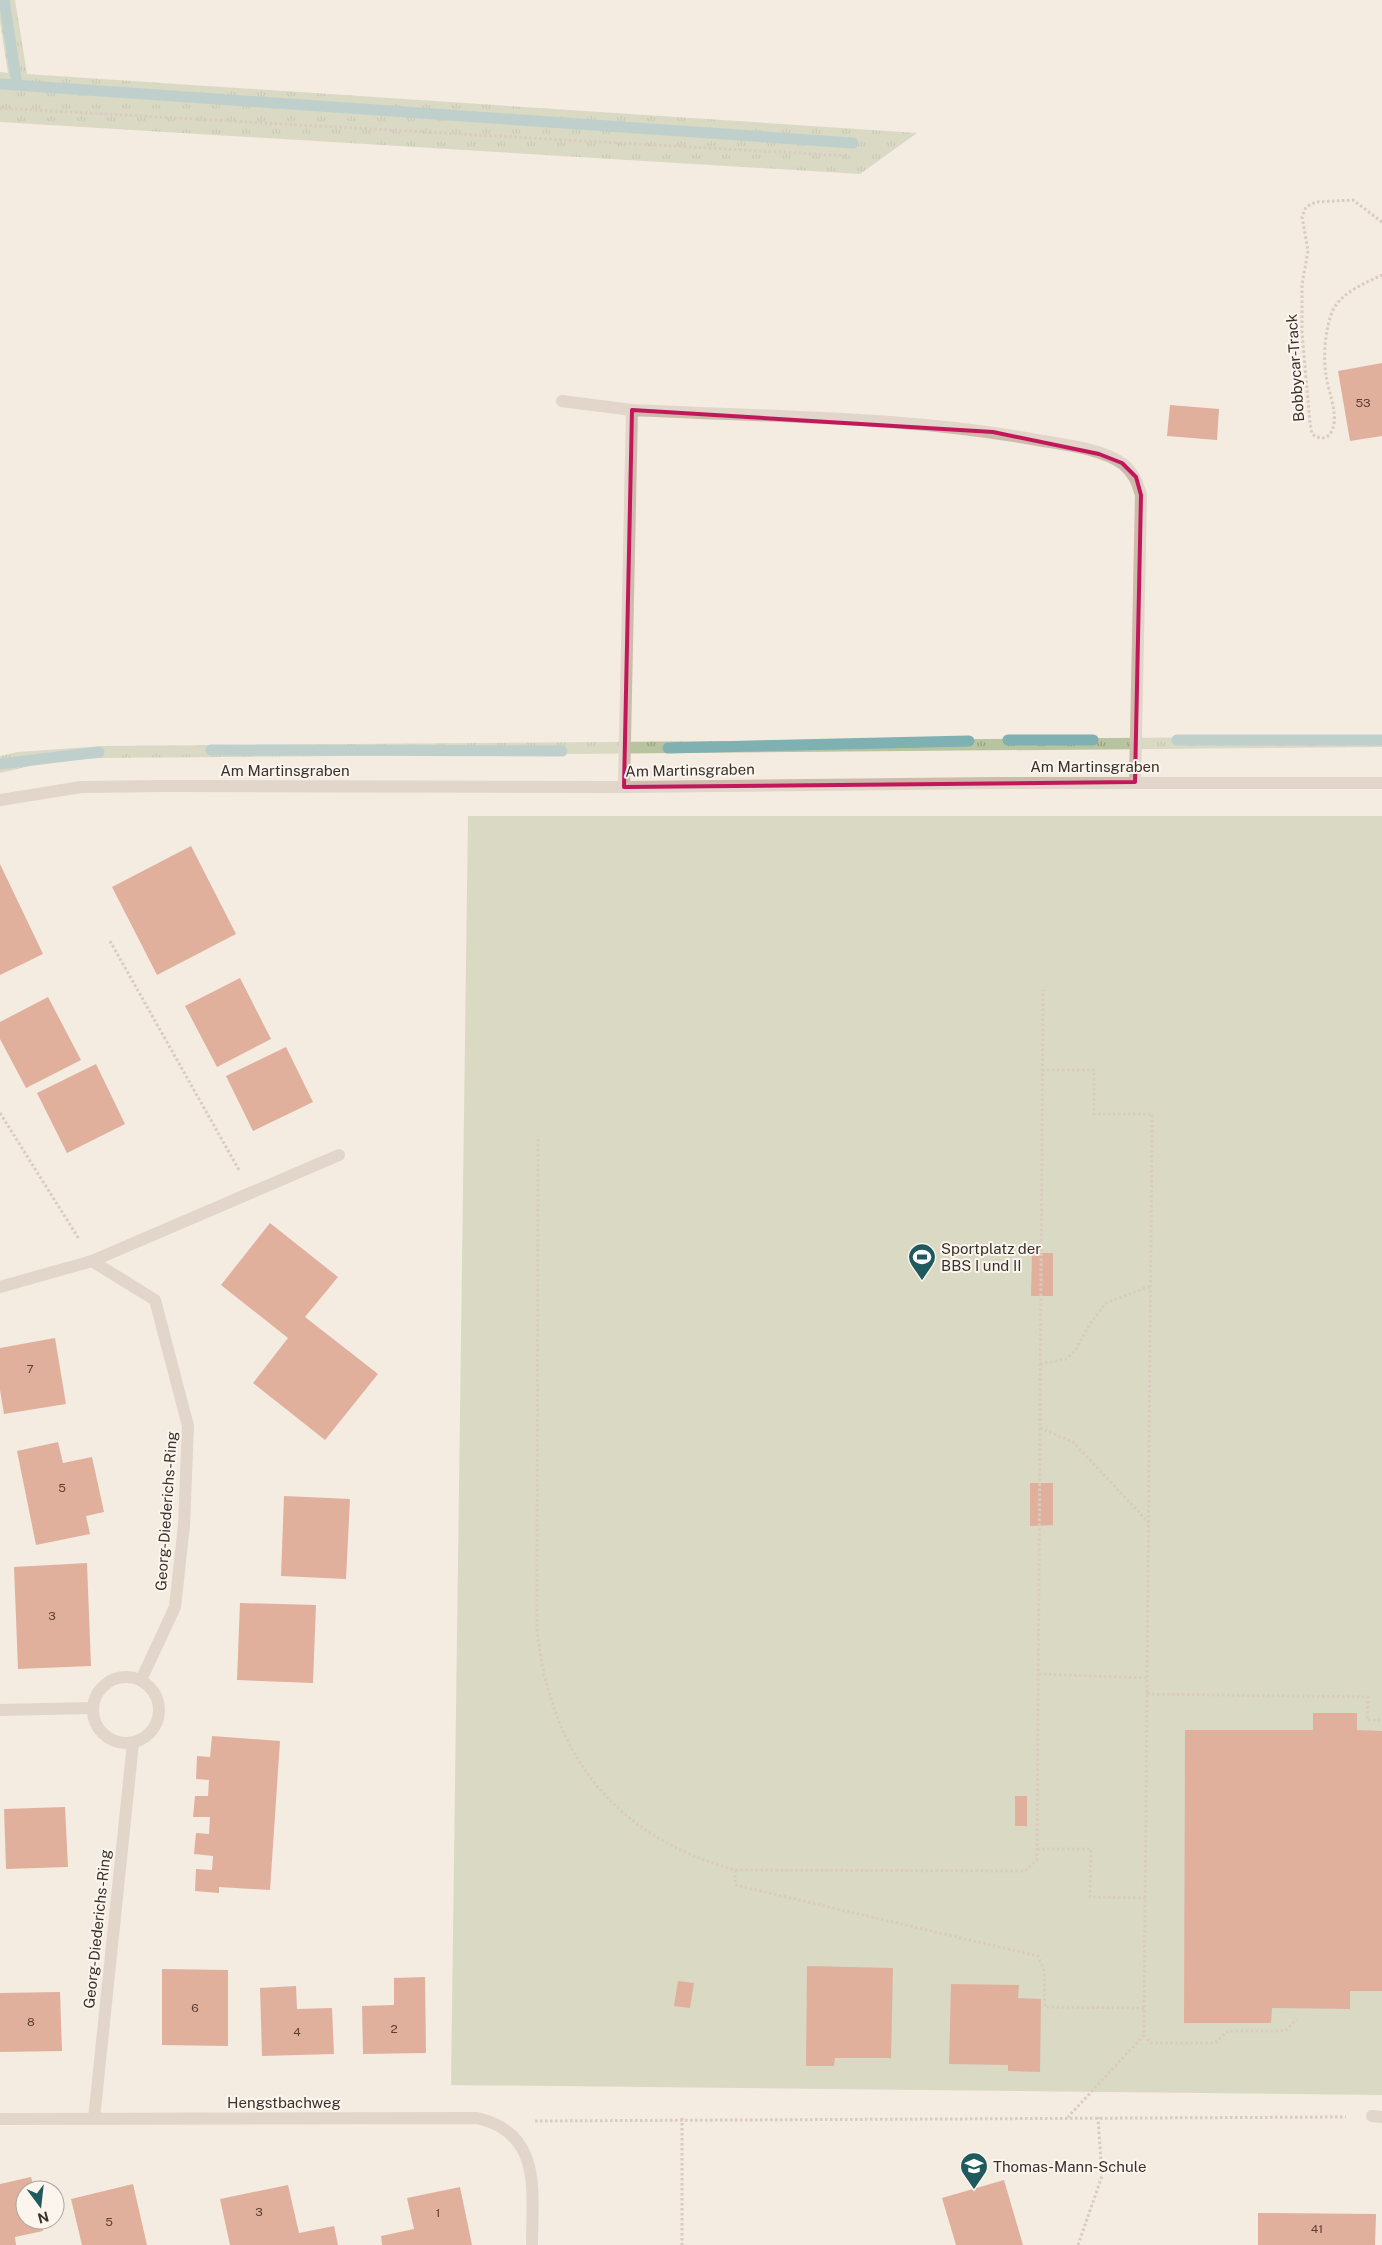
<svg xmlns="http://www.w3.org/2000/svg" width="1382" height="2245" font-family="'Public Sans',sans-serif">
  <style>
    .grass { fill: url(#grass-tufts) }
    .garden { fill: #b8c4a0 }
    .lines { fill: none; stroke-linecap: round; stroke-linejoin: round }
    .stream { stroke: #7fb0b2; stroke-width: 11 }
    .building { fill: #c8694b }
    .path { stroke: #b9a596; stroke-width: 3; stroke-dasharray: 2.5 2.5; stroke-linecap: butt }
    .lane { stroke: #cdbbac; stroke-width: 12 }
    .street { stroke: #cdbbac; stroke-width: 12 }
    .marked { fill: none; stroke: #c2185b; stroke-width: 4; stroke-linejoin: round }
    .labels { text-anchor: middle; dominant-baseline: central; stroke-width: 4; stroke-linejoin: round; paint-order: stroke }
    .number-label { font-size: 12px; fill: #5e3e33 }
    .street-label { font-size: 15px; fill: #3b302b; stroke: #fbf5ee }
    .poi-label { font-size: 15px; fill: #3b302b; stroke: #fbf5ee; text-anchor: start }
  </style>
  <defs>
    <pattern id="grass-tufts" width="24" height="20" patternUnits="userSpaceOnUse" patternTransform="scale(1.25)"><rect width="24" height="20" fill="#b8c4a0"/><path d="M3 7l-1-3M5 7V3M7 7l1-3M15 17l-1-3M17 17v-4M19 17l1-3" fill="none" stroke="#97a083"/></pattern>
  </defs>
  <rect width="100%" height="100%" fill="#f4ebe1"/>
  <!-- grass -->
  <path class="grass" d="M0,0H15L27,74L917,133L860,174L0,122V72L8,73L0,22Z
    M1382,736V747L99,758L47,762L0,773V756L18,752L103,746Z"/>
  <!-- garden -->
  <path class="garden" d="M468,816H1382V2095L451,2085Z"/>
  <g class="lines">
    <!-- stream -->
    <path class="stream" d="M4,0L17,85
      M0,84L853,143
      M1008,740H1093
      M1177,740H1382
      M668,748L969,741
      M211,750L562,751
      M0,764L99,752"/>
  </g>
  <!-- building -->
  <path class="building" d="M1382,363V436L1350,441L1338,371Z
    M1170,405L1219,409L1217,440L1167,436Z
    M191,846L236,934L157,975L112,887Z
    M0,864L43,954L0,975Z
    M240,978L271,1039L217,1067L185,1006Z
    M48,997L81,1060L26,1088L0,1039V1022Z
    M286,1047L313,1102L253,1131L226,1076Z
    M96,1064L125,1124L67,1153L37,1093Z
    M270,1223L338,1277L305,1317L378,1374L325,1440L253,1383L288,1338L221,1285Z
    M1032,1253H1053V1296H1031Z
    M55,1338L66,1404L4,1414L0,1390V1348Z
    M58,1442L63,1463L92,1457L104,1512L86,1516L90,1534L36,1545L17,1451Z
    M1030,1483H1053V1525L1030,1526Z
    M284,1496L350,1499L346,1579L281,1576Z
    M87,1563L91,1666L18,1669L14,1567Z
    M240,1603L316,1605L313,1683L237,1680Z
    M1313,1713H1357V1730L1382,1731V1991H1350V2009L1272,2008L1271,2023H1184L1185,1730H1313Z
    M212,1736L280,1741L270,1890L219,1887V1893L195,1891L196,1869L212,1870L213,1856L194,1854L196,1833L209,1834L210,1817H193L195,1796H208L209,1780L196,1779L197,1756L210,1757Z
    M1015,1796H1027V1826H1015Z
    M65,1807L68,1867L6,1869L4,1809Z
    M807,1966L893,1968L891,2058H835L834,2066H806Z
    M162,1969L228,1970V2046L162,2045Z
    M425,1977L426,2053L363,2054L362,2006L394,2005V1978Z
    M678,1981L694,1983L690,2008L674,2006Z
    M951,1984L1019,1985L1018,1998L1041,1999L1040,2072L1008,2071V2065L949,2064Z
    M296,1986L297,2009L332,2008L334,2054L262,2056L260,1988Z
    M60,1992L62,2051L0,2052V1993Z
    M31,2177L34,2190H25V2220H41L43,2231L15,2237L16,2245H0V2184Z
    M1004,2180L1023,2245H956L942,2198Z
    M133,2184L147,2245H82L71,2199Z
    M288,2185L299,2233L334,2226L338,2245H230L220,2199Z
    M460,2187L472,2245H382L381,2236L414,2229L407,2198Z
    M1258,2213L1376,2214L1375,2245H1258Z"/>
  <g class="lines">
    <!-- path -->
    <path class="path" d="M0,108L850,156
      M1382,222L1353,200L1316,202L1306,207L1302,217L1308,251L1302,284V333L1310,423L1312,434C1320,440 1329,440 1333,428C1338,412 1328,391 1326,375C1323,356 1325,328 1333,310C1342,292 1365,283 1382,275
      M110,941L239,1170
      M1042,1070H1094V1114H1152L1144,2035L1068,2117
      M0,1113L79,1239
      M538,1139L537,1629C550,1754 613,1836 735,1870L1025,1871L1037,1860L1043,990
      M1040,1364L1066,1359L1075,1351L1090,1324L1106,1303L1151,1286
      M1040,1428L1073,1442L1149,1523
      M1039,1674L1148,1678
      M1147,1694L1368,1697L1367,1720H1382
      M1037,1849H1091L1090,1897L1145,1898
      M735,1870V1885L1038,1956L1044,1971L1045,2007L1144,2008
      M1144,2035L1151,2043H1215L1228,2031H1285L1297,2019
      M682,2118V2245
      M535,2121L1346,2117
      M1078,2245L1102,2176L1098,2117"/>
    <!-- lane -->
    <path class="lane" d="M92,1261L339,1155
      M1372,2116L1382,2117"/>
    <!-- street -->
    <path class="street" d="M562,401L632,410
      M624,787L632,410C769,417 908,416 1043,441C1067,445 1102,449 1123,464C1134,473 1137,482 1141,495L1135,782
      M0,800L81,787L166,786L624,787L996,783H1382
      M0,1287L92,1261L155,1300L188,1426L184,1525L175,1607L141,1680
      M93 1710a33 33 0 1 1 66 0a33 33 0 1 1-66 0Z
      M0,1710L93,1708
      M0,2119L477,2118C543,2133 532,2192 532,2245
      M94,2119L133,1743"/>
  </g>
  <!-- marked area -->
  <path d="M0 0H1382V2245H0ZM632,410L993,432L1099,454L1122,463L1136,477L1141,495L1135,782L624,787Z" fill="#f4ebe1" fill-opacity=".55" fill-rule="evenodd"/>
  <path class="marked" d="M632,410L993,432L1099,454L1122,463L1136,477L1141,495L1135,782L624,787Z"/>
  <!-- icons -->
  <defs>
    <g id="stadium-pin" transform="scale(1.4375)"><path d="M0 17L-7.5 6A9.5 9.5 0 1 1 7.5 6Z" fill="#1f5a5e" stroke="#fbf5ee"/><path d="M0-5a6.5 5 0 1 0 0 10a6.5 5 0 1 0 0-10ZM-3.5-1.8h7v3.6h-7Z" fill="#fff"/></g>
    <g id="school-pin" transform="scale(1.4375)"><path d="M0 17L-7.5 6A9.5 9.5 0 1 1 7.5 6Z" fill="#1f5a5e" stroke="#fbf5ee"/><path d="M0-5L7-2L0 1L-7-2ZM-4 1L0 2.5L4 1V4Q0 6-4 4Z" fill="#fff"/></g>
  </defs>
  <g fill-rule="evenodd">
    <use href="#stadium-pin" x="922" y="1257"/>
    <use href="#school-pin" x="974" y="2166"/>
  </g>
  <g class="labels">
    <!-- number labels -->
    <g class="number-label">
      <text x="1363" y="403">53</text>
      <text x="30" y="1369">7</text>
      <text x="62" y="1488">5</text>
      <text x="52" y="1616">3</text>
      <text x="195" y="2008">6</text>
      <text x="31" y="2022">8</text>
      <text x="394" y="2029">2</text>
      <text x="297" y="2032">4</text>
      <text x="259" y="2212">3</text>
      <text x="438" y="2213">1</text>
      <text x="109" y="2222">5</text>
      <text x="1317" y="2229">41</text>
    </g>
    <!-- street labels -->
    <g class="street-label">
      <text transform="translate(1295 368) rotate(-94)">Bobbycar-Track</text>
      <text x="1095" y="766">Am Martinsgraben</text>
      <text x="285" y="770">Am Martinsgraben</text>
      <text transform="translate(690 770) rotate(-1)">Am Martinsgraben</text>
      <text transform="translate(166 1511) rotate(-86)">Georg-Diederichs-Ring</text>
      <text transform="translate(97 1929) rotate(-84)">Georg-Diederichs-Ring</text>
      <text x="284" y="2102">Hengstbachweg</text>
    </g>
    <!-- poi labels -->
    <g class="poi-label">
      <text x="941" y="1248">Sportplatz der<tspan x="941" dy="17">BBS I und II</tspan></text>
      <text x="993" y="2166">Thomas-Mann-Schule</text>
    </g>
  </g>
  <!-- north arrow -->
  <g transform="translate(40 2205) rotate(165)"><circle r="24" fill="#fbf5ee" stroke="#aea6a0"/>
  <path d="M0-4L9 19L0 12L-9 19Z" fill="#1f5a5e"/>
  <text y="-8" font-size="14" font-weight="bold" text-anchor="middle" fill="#3b302b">N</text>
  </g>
</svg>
